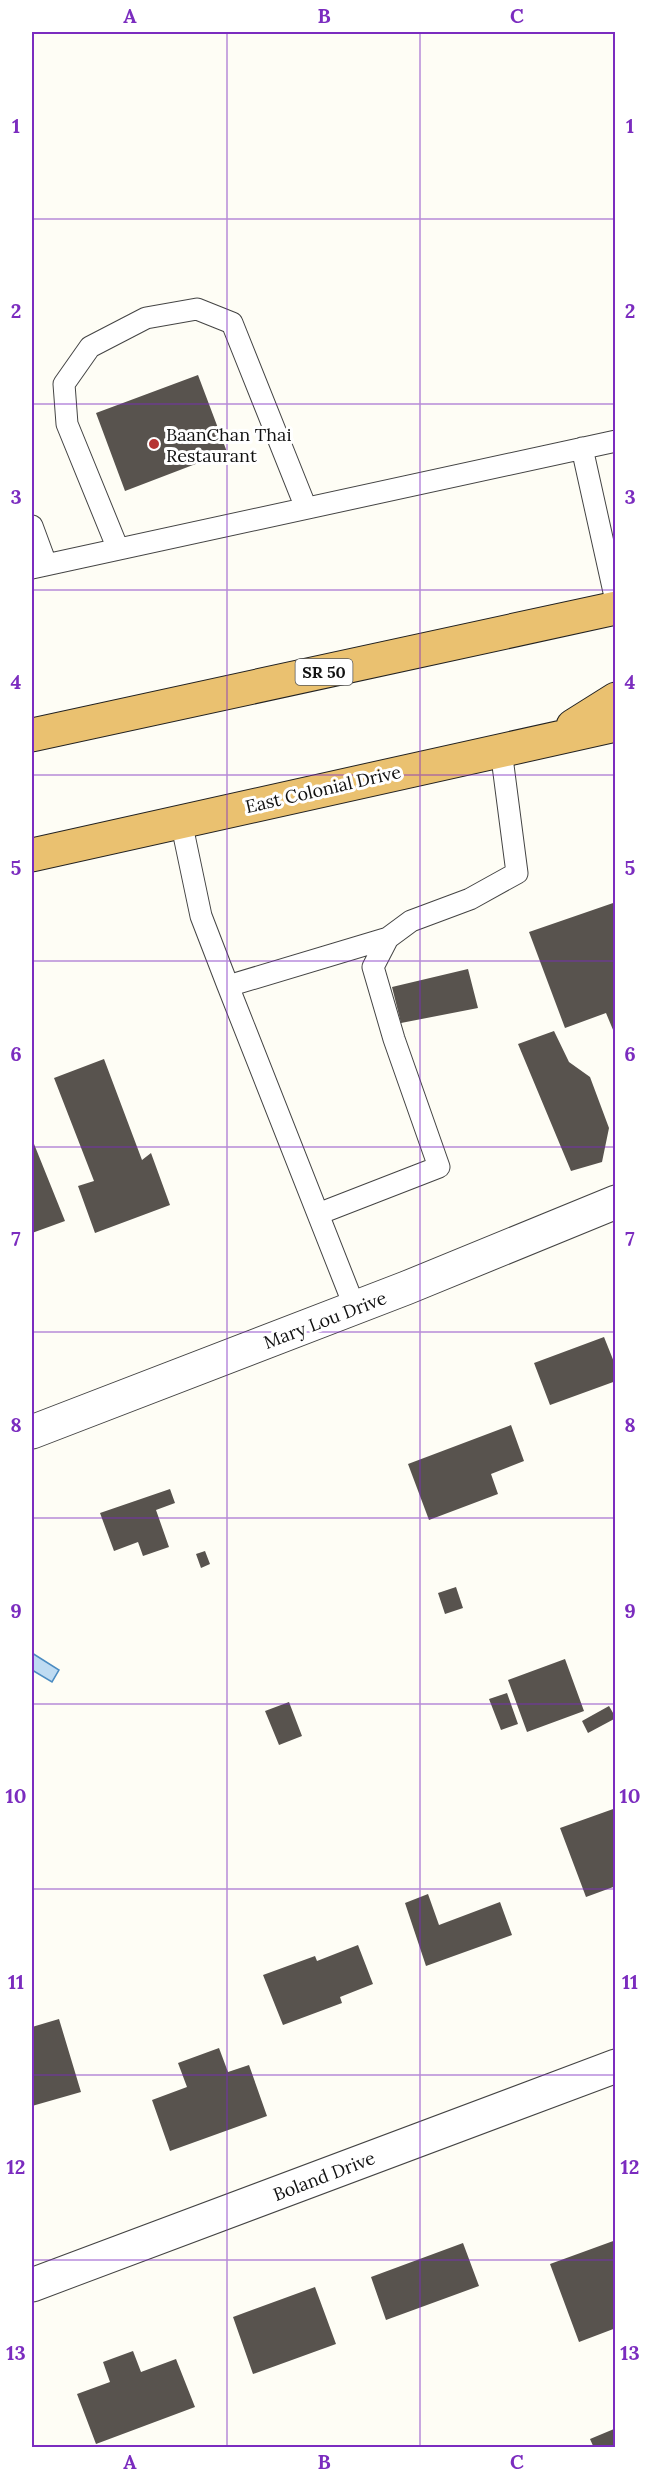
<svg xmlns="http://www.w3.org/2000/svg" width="647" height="2479" font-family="Lora,serif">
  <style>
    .water { fill: #bedbf2; stroke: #4b8cc2; stroke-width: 1.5 }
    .building { fill: #58534e }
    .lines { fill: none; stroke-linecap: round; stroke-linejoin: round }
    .service-casing { stroke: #444; stroke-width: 23 }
    .minor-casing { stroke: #444; stroke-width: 35 }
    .trunk-casing { stroke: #222; stroke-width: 35 }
    .service { stroke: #fff; stroke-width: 21 }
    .minor { stroke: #fff; stroke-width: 33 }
    .trunk { stroke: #eac170; stroke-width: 33 }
    .grid { fill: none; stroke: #7b2cbf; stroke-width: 1.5; stroke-opacity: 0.55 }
    .poi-dot { fill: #b63533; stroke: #fff; stroke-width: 2 }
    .labels { text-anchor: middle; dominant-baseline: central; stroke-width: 6; stroke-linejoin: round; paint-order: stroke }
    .shield { fill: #fff; stroke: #585858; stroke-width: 1.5 }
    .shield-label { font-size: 16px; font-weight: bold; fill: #111 }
    .poi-label { font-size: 18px; fill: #111; stroke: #fff; text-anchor: start }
    .street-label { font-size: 18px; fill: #111; stroke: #fff }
    .neatline { fill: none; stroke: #7b2cbf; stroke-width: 2 }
    .grid-label { font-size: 20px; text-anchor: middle; font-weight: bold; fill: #7b2cbf }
  </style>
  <rect width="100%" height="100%" fill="#fefdf5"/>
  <!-- water -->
  <path class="water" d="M32,1653L59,1670L52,1682L32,1670Z"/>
  <!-- building -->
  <path class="building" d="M198,375L227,452L125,491L96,413Z
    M616,902V1037L606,1013L565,1028L529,932Z
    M468,969L478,1008L401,1023L392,987Z
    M554,1031L569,1062L590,1077L609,1128L602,1162L571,1171L518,1044Z
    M104,1059L142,1160L151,1153L170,1205L95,1233L78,1186L94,1181L54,1078Z
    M32,1139L65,1221L32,1233Z
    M604,1337L616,1367V1381L550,1405L534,1363Z
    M511,1425L524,1461L491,1474L498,1494L429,1520L408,1464Z
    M170,1489L175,1503L156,1510L169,1547L143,1556L138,1542L114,1551L100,1513Z
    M205,1551L210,1564L201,1568L196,1554Z
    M456,1587L463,1608L445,1614L438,1593Z
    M565,1659L584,1711L527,1732L508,1680Z
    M507,1693L518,1724L501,1730L489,1699Z
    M289,1702L302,1736L279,1745L265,1711Z
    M609,1706L616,1718L588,1733L582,1721Z
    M616,1808V1886L586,1897L560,1828Z
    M428,1894L439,1925L500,1902L512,1935L426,1966L405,1903Z
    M358,1945L373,1984L340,1997L342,2003L283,2025L263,1975L315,1956L317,1961Z
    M59,2019L81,2092L32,2106V2027Z
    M219,2048L228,2072L249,2065L267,2116L170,2151L152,2100L187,2087L178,2063Z
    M616,2240V2328L579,2342L550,2264Z
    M463,2243L479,2286L386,2320L371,2277Z
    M315,2287L336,2344L253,2374L233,2317Z
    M133,2351L141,2372L176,2359L195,2407L96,2444L77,2394L110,2382L103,2362Z
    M614,2429L616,2448H594L590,2439Z"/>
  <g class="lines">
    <!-- service casing -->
    <g class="service-casing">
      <path id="service" d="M582,448L616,601
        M32,526L46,564
        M118,549L67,424L64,384L90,347L146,318L197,309L232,323L306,508
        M32,568L616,441
        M181,821L201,916L228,986L388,938
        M228,986L355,1308
        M318,1214L439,1167L394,1039L373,967L388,938L411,921L470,899L517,873L501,750"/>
    </g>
    <!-- minor casing -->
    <g class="minor-casing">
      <path id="minor" d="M32,1432L406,1288L616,1202
        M32,2285L616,2066"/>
    </g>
    <!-- trunk casing -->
    <g class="trunk-casing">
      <path id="trunk" d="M573,726L616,699
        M32,735L616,608
        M32,855L616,725"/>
    </g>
    <!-- service -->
    <use href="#service" class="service"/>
    <!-- minor -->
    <use href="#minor" class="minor"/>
    <!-- trunk -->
    <use href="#trunk" class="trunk"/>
  </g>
  <!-- grid -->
  <path class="grid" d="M227,32V2448M420,32V2448M32,219H616M32,404H616M32,590H616M32,775H616M32,961H616M32,1147H616M32,1332H616M32,1518H616M32,1704H616M32,1889H616M32,2075H616M32,2260H616"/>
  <!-- markers -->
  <circle class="poi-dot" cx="154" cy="444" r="6"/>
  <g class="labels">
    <!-- shield labels -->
    <rect class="shield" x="295.5" y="659" width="57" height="26" rx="4.5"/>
    <g class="shield-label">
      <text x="324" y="672">SR 50</text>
    </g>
    <!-- poi labels -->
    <g class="poi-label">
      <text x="166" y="434">BaanChan Thai<tspan x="166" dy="21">Restaurant</tspan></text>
    </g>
    <!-- street labels -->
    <g class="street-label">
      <text transform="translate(323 789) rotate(-13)">East Colonial Drive</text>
      <text transform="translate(325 1320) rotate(-21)">Mary Lou Drive</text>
      <text transform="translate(324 2176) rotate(-21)">Boland Drive</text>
    </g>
  </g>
  <!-- border -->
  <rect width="647" height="2479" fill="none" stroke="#ffffff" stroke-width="66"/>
  <rect x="33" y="33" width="581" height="2413" class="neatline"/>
  <g class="grid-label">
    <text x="130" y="23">A</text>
    <text x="324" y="23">B</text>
    <text x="517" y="23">C</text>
    <text x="16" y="133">1</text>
    <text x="630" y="133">1</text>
    <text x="16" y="318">2</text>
    <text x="630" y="318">2</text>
    <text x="16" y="504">3</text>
    <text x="630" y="504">3</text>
    <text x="16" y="689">4</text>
    <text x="630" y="689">4</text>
    <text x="16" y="875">5</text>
    <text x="630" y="875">5</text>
    <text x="16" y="1061">6</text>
    <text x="630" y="1061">6</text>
    <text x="16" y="1246">7</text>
    <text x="630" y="1246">7</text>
    <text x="16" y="1432">8</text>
    <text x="630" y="1432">8</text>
    <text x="16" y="1618">9</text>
    <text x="630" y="1618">9</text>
    <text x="16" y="1803">10</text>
    <text x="630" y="1803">10</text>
    <text x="16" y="1989">11</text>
    <text x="630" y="1989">11</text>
    <text x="16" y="2174">12</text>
    <text x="630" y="2174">12</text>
    <text x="16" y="2360">13</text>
    <text x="630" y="2360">13</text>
    <text x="130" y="2469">A</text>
    <text x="324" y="2469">B</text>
    <text x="517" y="2469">C</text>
  </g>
</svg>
